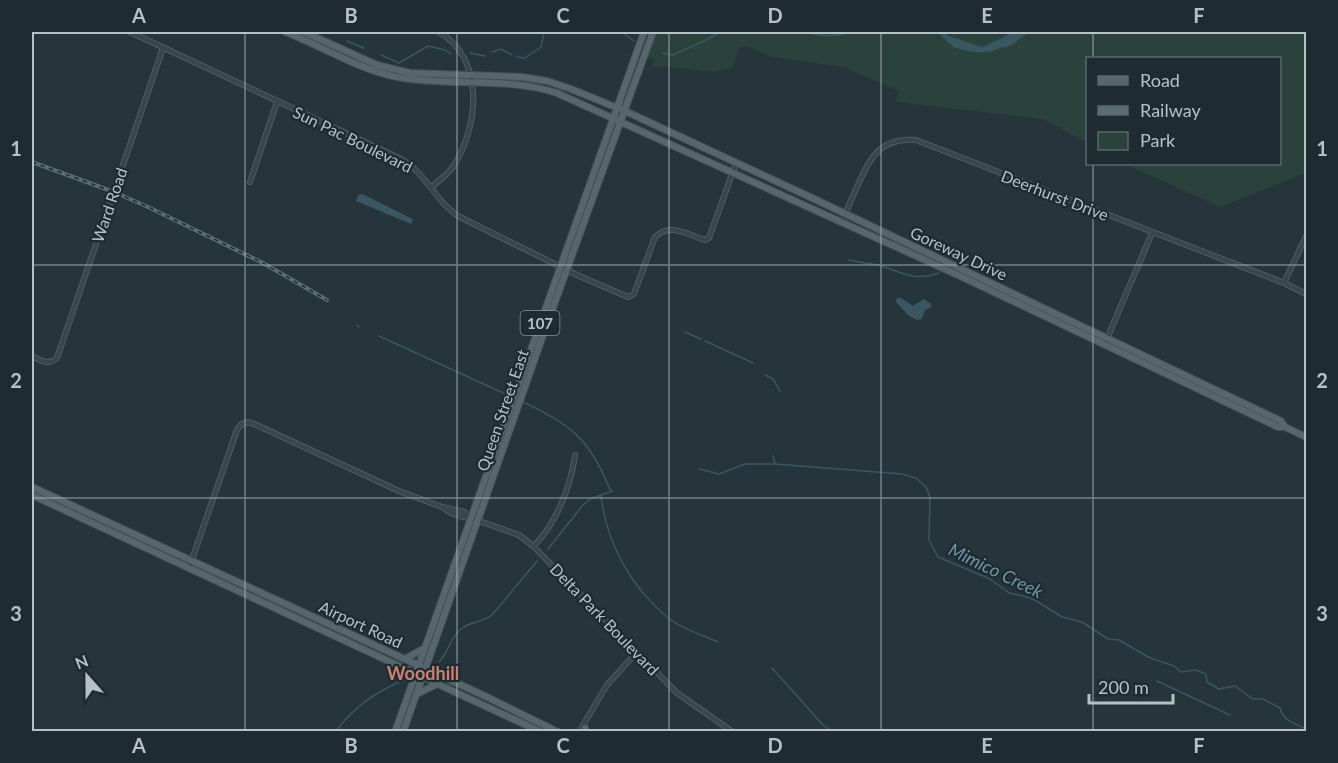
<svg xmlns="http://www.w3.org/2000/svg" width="1338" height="763" font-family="Lato,sans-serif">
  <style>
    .green { fill: #2b423c }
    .water { fill: #3a5661 }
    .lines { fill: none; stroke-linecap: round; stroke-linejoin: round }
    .stream { stroke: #3a5661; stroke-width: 1.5 }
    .river { stroke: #3a5661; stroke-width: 5 }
    .minor-casing { stroke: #57646a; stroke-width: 6 }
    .major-casing { stroke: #455258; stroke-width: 8 }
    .minor { stroke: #39464c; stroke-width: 4.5 }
    .major { stroke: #57666c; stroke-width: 6 }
    .rail-casing { stroke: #5b6c72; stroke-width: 4 }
    .rail { stroke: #1e2b31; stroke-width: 1.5; stroke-dasharray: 4.5; stroke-linecap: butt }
    .grid { fill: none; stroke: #b5c1c7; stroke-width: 1.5; stroke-opacity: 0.55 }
    .labels { text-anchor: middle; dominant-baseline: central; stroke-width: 4.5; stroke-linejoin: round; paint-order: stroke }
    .shield { fill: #1e2b31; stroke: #88949a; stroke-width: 1.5 }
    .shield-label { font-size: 15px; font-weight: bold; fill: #b5c1c7 }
    .street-label { font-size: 16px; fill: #b5c1c7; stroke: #1e2b31 }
    .water-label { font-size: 18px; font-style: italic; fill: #7195a3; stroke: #1e2b31 }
    .neighbourhood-label { font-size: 18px; font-weight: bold; fill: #cf7f71; stroke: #1e2b31 }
    .neatline { fill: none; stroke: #b5c1c7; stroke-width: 2 }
    .grid-label { font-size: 20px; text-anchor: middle; font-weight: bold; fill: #b5c1c7 }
  </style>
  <rect width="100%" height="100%" fill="#25353b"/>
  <!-- green -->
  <path class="green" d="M657,32H1306V173L1220,207L1125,164H1280V58H1088L1087,143L1043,119L896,102L898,91L843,67L771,57L746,46L740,47L733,66C711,77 693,68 670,67C664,66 657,67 651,67L655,60L648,57Z"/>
  <!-- water -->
  <path class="water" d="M1014,32H1031C1001,49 988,59 953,47L946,37L949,36L982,47Z
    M362,194L413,219L411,224L356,201L358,195Z
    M897,298H901L913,306L924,299L931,304L932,307L925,310L922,319L917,320L909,316L896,302Z"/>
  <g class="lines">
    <!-- stream -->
    <path class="stream" d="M622,32L634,41
      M806,32C818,36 839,37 850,32
      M347,41L364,48
      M492,52L501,49L512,55
      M470,53L485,56
      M662,53L673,55L708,39L720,32
      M381,55L399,63L428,46L445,50L451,54
      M516,57L525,58L541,47L544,32
      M849,260C858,262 868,263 878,265C902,272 913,282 939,273
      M357,325L359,327
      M685,332L701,339
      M379,336L512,397
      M705,341L753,363
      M765,375L773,379L780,391
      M521,401C572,425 590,439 611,492
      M773,456L775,463
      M699,469L719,474L745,464H775L902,474L916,478L926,487L930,497L929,540L938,557L990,579L1009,593L1027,597L1035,600L1062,617L1082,622L1108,639L1119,640L1148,657L1174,666L1181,672L1196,670L1206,674L1207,682L1219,689L1235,686L1253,699H1263L1280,708C1283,721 1296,724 1306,729
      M601,495C606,543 631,587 668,618C682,629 703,635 718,642
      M548,549L583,505L592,498L613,491
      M439,662C449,652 450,637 461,629C471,621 483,623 493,614L537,561
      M772,668L822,724L833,732
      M1157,681L1230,715
      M335,732C354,707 375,692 404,680"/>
    <!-- river -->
    <path class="river" d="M941,32L950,41
      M1005,45L1013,41L1024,32"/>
    <!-- minor casing -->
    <g class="minor-casing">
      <path id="minor" d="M130,32L399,158C427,173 433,199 458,216L577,275L628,297L634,294L655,237C671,222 687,235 705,240L709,238L736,163
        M250,182L277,102
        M431,187C439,181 449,174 454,165C479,126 485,59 439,32
        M843,223C846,210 852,198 857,187C870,158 880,137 916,140L1284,283L1306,294
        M1284,283L1306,236
        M1106,341L1152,233
        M32,356C40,360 49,366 57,358L163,48
        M442,507C450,514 460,517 471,518L519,535L532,545L677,693L733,732
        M534,546C556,523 571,487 575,455
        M189,568L237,430C240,424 245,421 252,423L399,491L442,507L464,512L471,518
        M579,732L607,685L637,652"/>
    </g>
    <!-- major casing -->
    <g class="major-casing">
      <path id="major" d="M286,32C321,46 360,70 397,77C450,87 505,76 557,93L958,275L1278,427H1285L1306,437
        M304,32L377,65L410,73L522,77L547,81L571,89L625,111L810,197L1281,421L1285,427
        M32,487L489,698L558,732
        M32,495L541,732
        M405,659L423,649
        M417,694L437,684
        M395,732L644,32
        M403,732L546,327L653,32
        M585,732V728"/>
    </g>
    <!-- minor -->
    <use href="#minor" class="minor"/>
    <!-- major -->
    <use href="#major" class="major"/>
    <!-- rail casing -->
    <g class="rail-casing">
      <path id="rail" d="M32,162L114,192L148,207L263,263L327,300"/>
    </g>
    <!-- rail -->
    <use href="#rail" class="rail"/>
  </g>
  <!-- grid -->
  <path class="grid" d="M245,32V732M457,32V732M669,32V732M881,32V732M1093,32V58M1093,164V732M32,265H1306M32,498H1306"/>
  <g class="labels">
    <!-- shield labels -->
    <rect class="shield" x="520.5" y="311" width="39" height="24" rx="4.5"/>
    <g class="shield-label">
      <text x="540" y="323">107</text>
    </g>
    <!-- street labels -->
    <g class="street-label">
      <text transform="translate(353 139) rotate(26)">Sun Pac Boulevard</text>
      <text transform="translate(1055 195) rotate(21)">Deerhurst Drive</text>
      <text transform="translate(109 205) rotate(-71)">Ward Road</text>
      <text transform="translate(959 253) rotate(25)">Goreway Drive</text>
      <text transform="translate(502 410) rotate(-71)">Queen Street East</text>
      <text transform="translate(605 619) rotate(46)">Delta Park Boulevard</text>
      <text transform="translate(361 624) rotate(25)">Airport Road</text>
    </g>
    <!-- water labels -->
    <g class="water-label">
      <text transform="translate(996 570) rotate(26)">Mimico Creek</text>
    </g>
    <!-- neighbourhood labels -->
    <g class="neighbourhood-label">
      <text x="423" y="673">Woodhill</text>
    </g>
  </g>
  <!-- border -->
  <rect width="1338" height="763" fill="none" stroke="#1e2b31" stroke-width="66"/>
  <!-- legend -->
  <rect x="1086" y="57" width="195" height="108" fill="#1e2b31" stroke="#5a676d" stroke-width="1.5"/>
  <rect x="1098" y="76" width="30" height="9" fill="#57666c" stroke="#5a676d" stroke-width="1.5"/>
  <text x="1140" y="87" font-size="18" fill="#b5c1c7">Road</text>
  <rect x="1098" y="106" width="30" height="9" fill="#5b6c72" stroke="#5a676d" stroke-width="1.5"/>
  <text x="1140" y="117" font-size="18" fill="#b5c1c7">Railway</text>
  <rect x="1098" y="132" width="30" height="18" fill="#2b423c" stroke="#5a676d" stroke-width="1.5"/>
  <text x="1140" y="147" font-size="18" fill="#b5c1c7">Park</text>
  <!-- north arrow -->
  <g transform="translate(87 676) rotate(339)" stroke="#1e2b31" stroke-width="4.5" paint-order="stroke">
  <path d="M0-4.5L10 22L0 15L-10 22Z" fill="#b5c1c7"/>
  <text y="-9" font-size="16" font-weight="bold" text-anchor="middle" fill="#b5c1c7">N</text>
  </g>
  <!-- scale -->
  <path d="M1089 694v9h84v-9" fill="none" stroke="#b5c1c7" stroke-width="3"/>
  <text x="1098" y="694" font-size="18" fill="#b5c1c7" stroke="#1e2b31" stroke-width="4.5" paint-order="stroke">200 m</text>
  <rect x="33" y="33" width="1272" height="697" class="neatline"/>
  <g class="grid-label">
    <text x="139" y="23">A</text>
    <text x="351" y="23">B</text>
    <text x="563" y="23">C</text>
    <text x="775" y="23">D</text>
    <text x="987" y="23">E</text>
    <text x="1199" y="23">F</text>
    <text x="16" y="156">1</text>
    <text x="1322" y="156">1</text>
    <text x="16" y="388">2</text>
    <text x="1322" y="388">2</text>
    <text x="16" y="621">3</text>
    <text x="1322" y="621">3</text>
    <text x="139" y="753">A</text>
    <text x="351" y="753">B</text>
    <text x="563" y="753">C</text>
    <text x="775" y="753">D</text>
    <text x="987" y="753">E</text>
    <text x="1199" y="753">F</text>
  </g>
</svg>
